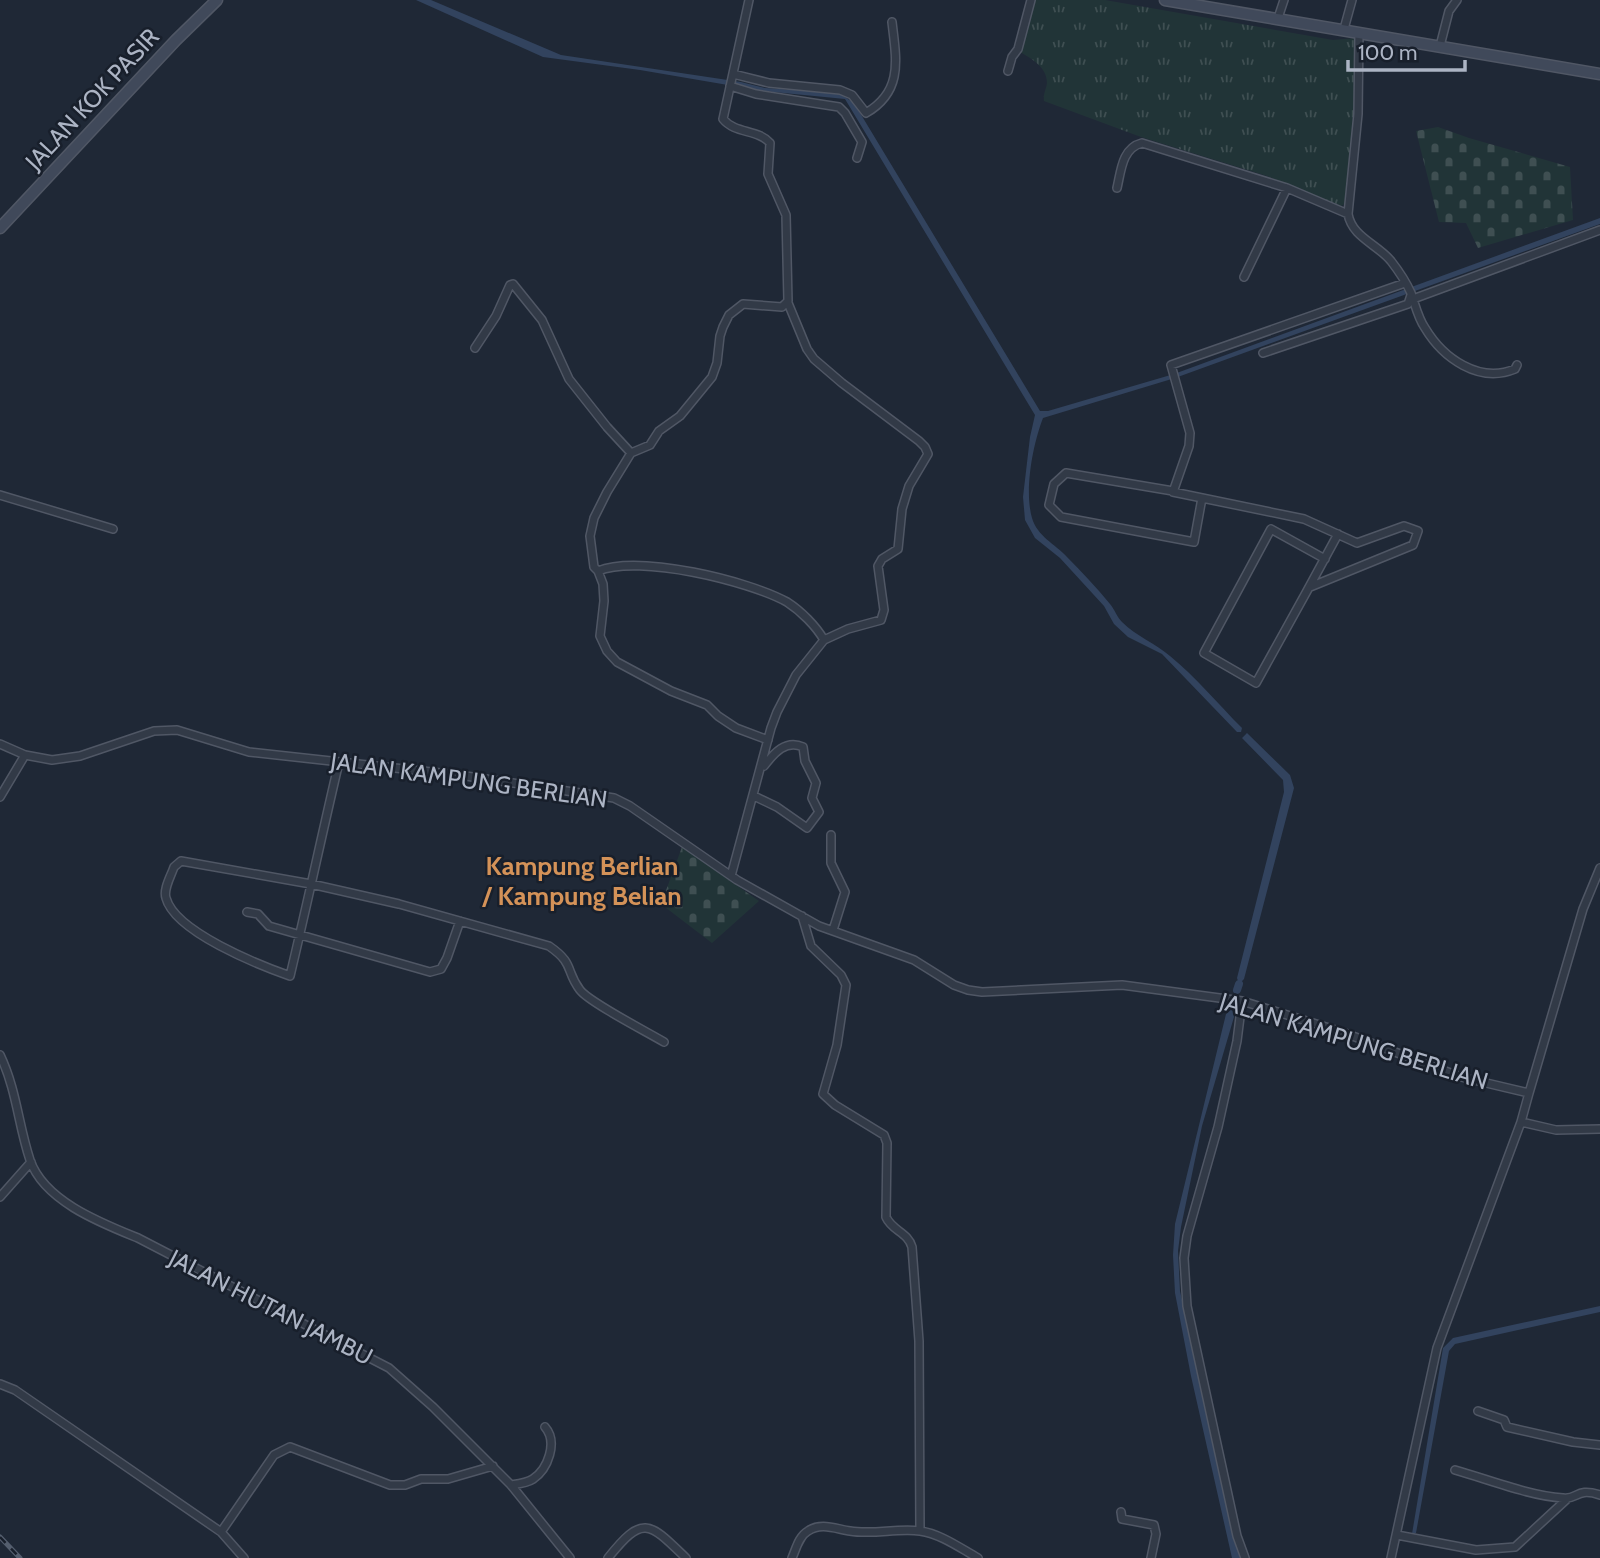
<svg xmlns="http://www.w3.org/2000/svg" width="1600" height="1558" font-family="Cabin,sans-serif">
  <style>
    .grass { fill: url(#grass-tufts) }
    .cemetery { fill: url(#cemetery-stones) }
    .water { fill: #32435e }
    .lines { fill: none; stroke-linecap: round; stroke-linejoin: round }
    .canal { stroke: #32435e; stroke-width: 8 }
    .street-casing { stroke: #505765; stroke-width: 10 }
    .secondary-casing { stroke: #505765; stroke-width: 13 }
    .street { stroke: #323a47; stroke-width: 7 }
    .secondary { stroke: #40495a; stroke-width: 10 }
    .rail-casing { stroke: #545e6e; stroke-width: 5 }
    .rail { stroke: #181f2b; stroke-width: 2.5; stroke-dasharray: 8; stroke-linecap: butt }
    .labels { text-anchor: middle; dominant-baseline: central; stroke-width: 5; stroke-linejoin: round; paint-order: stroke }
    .street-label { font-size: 24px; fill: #acb4c4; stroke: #181f2b }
    .neighbourhood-label { font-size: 26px; font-weight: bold; fill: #d49258; stroke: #181f2b }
  </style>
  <defs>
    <pattern id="grass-tufts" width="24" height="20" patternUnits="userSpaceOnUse" patternTransform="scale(1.75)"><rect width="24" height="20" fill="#213437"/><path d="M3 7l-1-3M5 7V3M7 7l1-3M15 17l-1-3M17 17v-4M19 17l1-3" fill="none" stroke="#3f4f52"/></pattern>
    <pattern id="cemetery-stones" width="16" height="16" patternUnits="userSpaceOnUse" patternTransform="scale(1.75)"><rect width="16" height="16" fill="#213437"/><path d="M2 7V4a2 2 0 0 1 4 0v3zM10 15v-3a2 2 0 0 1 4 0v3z" fill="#3f4f52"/></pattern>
  </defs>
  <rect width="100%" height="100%" fill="#1f2836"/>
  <!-- grass -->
  <path class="grass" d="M1035,0H1105L1333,40L1356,38L1355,109L1348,202L1341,206L1267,176L1141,137L1044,101C1043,94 1046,90 1047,83C1047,67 1032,59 1020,52Z"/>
  <!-- cemetery -->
  <path class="cemetery" d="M1438,127L1469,138L1570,167L1573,220L1478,248L1466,223L1439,222L1416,131Z
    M682,847L759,901L712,943L661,904Z"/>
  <!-- water -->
  <path class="water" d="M416,0H431L561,55L741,82L765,88L839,93L854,103L1040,411H1048L1174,374L1600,218V224L1175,378L1043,418C1033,444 1024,490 1032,518C1037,536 1055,544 1067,557C1082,572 1097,588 1110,604C1115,610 1117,617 1122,622C1136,636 1155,643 1170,656C1196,677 1218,704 1242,728L1241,732H1237L1162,654L1128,637L1114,624L1104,606L1060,558L1035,538L1025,520L1023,497L1030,437L1035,415L845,99L763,91L640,70L543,57Z
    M1247,733L1290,775L1294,788L1244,979L1239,984L1237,978L1284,792L1283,780L1242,738Z
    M1232,1009L1234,1017L1202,1126L1181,1227L1178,1251L1180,1291L1240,1558H1232L1191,1376L1175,1293L1173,1255L1175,1224L1226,1014Z
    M1600,1306V1312L1455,1344L1449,1351L1416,1533L1412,1534L1443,1348L1453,1338Z"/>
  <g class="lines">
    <!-- canal -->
    <path class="canal" d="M1237,990L1239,984"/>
    <!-- street casing -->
    <g class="street-casing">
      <path id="street" d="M749,0L723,119C735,134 758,129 770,143L768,174L786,215L788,301L782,307L743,304L729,315L723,327L720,336L717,363L712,377L680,416L659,431L650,445L631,453L607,492L594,518L590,536L594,567L598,571C639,554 749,581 787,602C801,611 816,626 824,640
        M1278,18L1284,0
        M1344,29L1352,0
        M1359,32L1358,114L1348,214C1352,237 1377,244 1391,261C1398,270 1406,282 1411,293C1415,304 1418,318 1425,328C1443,358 1479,384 1515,369L1517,365
        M1440,46L1449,11L1457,0
        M1008,71L1012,57L1018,49L1031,0
        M733,74L769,83L840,90L852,95L866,113C904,91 896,58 892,22
        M730,86L756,94L839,107L845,113L862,142L857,158
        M1117,188C1121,171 1122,148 1142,143L1287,188L1348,214
        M1244,277L1287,188
        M1413,299L1600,230
        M475,348L496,316L510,285L513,284L542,320L569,379L607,427L631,453
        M1263,353L1408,304L1411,295
        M1173,491L1066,473L1054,484L1049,505L1061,517L1194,542L1202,498
        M0,495L113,529
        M1325,559L1271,529L1204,653L1256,683C1284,633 1311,584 1338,534
        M598,571L603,584L604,601L600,636L607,651L617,662L671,691L707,705L718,716L736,728L768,740
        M1310,587L1413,545L1418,531L1404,526L1357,543L1304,519L1173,492L1189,446L1190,433L1171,365L1405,283
        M0,744L25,755L52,760L80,756L154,731L177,730L249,752L459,775L614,798L630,806L737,880L819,926L914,960L954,985L968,990L982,992L1122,985L1242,1001L1342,1032L1461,1077L1529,1093L1521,1122L1556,1130L1600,1129
        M339,762C322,834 307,905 290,976C259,965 175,932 166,898C163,889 171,876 174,867L181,861L311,884L399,904L549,946C575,964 565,970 580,990C589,1002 647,1032 664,1042
        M754,796L777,807L807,828L819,812L812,798L816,783L805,761L803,747C786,739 774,753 764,766
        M0,797L25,755
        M831,835V863L845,892L833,930
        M731,876L771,728L777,712L796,675L824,640L848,629L881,620L884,610L878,566L882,559L898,549L902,509L909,486L928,454L925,447L919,441L842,383L814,359L807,349L788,303
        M247,912L258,914L269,926L430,972L441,969L447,958L460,921
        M802,916L811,946L841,975L846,985L837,1045L823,1094L835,1105L884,1135L887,1143L886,1217C892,1231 908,1232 912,1247L919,1341L920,1531
        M1242,1001L1237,1041L1218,1127L1187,1236L1184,1258L1187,1306L1237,1536L1245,1558
        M0,1055C17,1091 18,1124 30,1160C44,1201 101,1223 138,1238L389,1368L433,1407L511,1485L570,1558
        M1529,1093L1583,909L1600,868
        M0,1197L31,1162
        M0,1384L15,1390L221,1532L244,1558
        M1478,1411L1504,1420L1507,1427L1573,1442L1600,1445
        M1455,1470C1487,1479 1530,1496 1563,1498C1578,1500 1576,1487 1600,1495
        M511,1485C518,1484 527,1483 533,1479C548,1469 558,1442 545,1427
        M1121,1512L1122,1519L1154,1525L1156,1534L1151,1558
        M221,1532L274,1455L290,1447L390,1485H405L421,1479H448L493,1466
        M1397,1535L1476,1550L1515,1547L1567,1499
        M608,1558C643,1514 649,1522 686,1558
        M792,1558C796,1549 799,1536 808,1531C821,1522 836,1529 850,1531C873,1535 897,1528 920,1531C941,1534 960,1548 978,1558
        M1391,1558L1437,1348L1521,1122"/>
    </g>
    <!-- secondary casing -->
    <g class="secondary-casing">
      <path id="secondary" d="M1165,0L1600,74
        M0,228L176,40L217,0"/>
    </g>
    <!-- street -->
    <use href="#street" class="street"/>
    <!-- secondary -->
    <use href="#secondary" class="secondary"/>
    <!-- rail casing -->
    <g class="rail-casing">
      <path id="rail" d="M0,1537L20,1558"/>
    </g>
    <!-- rail -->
    <use href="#rail" class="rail"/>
  </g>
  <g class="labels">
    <!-- street labels -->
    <g class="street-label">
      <text transform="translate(92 99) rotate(-47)">JALAN KOK PASIR</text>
      <text transform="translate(469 780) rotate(8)">JALAN KAMPUNG BERLIAN</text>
      <text transform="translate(1354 1041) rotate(17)">JALAN KAMPUNG BERLIAN</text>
      <text transform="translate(271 1307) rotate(27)">JALAN HUTAN JAMBU</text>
    </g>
    <!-- neighbourhood labels -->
    <g class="neighbourhood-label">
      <text x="582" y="866">Kampung Berlian<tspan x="582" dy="30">/ Kampung Belian</tspan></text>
    </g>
  </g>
  <!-- scale -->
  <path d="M1348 60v10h117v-10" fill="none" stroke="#acb4c4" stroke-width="3.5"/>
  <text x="1358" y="60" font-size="21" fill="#acb4c4" stroke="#181f2b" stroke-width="5" paint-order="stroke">100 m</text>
</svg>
